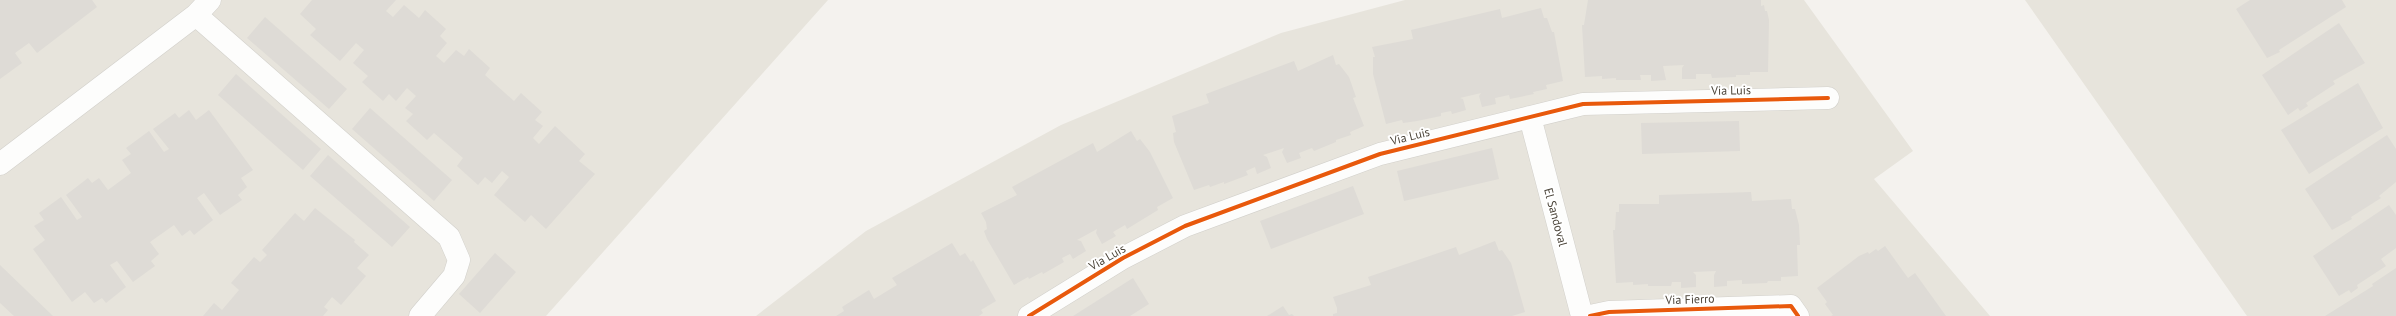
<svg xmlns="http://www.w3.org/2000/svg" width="2396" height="316" font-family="'PT Sans',sans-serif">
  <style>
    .residential { fill: #e7e4dc }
    .building { fill: #dedbd6 }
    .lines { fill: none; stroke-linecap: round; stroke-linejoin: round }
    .minor-casing { stroke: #d2d0cb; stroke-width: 23 }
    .minor { stroke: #fdfdfc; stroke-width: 22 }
    .cycleway-casing { stroke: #fff; stroke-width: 6 }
    .cycleway { stroke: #e8590c; stroke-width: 4 }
    .labels { text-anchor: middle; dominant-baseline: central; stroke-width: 4; stroke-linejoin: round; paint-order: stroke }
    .street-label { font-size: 12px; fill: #4b4439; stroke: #fff }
  </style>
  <rect width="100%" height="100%" fill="#f4f2ee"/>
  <!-- residential -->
  <path class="residential" d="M0,0H828L546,316H0Z
    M1405,0H1804L1913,151L1874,179L1990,316H756L866,231L1061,125L1281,33Z
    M2025,0H2396V316H2247Z"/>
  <!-- building -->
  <path class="building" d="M0,0H92L97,7L37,53L29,43L15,53L22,63L0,79Z
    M312,0H396L386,11L393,17L404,5L419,18L425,10L446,29L440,36L447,43L436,56L444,63L456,50L464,56L469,49L490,68L485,75L514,101L521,93L542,112L535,120L543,126L533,138L539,144L555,126L585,154L579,161L595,174L546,229L531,215L525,222L494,195L509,177L502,171L492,183L485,177L478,185L457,166L463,158L434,133L427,140L406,121L413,114L405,108L416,96L407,88L396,101L389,94L383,101L362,82L368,76L353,63L364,50L356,43L340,61L310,35L316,29L300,14Z
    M1588,0H1761V6L1764,5L1765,11H1767L1769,20L1768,72H1750V75H1736V77L1712,78L1711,74H1696V79H1682V68L1684,65L1663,66L1666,80L1651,81V75H1640L1641,80H1616V78L1602,79V76L1585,77L1582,25H1584Z
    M2250,0H2342L2346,7L2279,50L2280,52L2267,58L2236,9Z
    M1541,8L1544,18H1547L1552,32H1554L1563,81L1546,85L1547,89L1533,92L1534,94L1510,99L1509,95L1495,98L1496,104L1482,107L1479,96L1481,93L1460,98L1463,99L1466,110L1452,114L1451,111L1441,113V116L1417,121L1403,123L1402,120L1386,124L1373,74V57H1375L1372,47L1413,39L1411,30L1500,9L1502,18Z
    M265,17L347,89L329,109L247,38Z
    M2339,23L2365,63L2333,81L2335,84L2306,103L2308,106L2300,111L2298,108L2288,115L2262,75Z
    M1333,55L1336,65L1339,64L1349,77L1356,97L1353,98L1364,126L1350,132L1351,135L1336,140V142L1314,151L1312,148L1299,153L1301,158L1287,163L1282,152L1284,148L1263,155L1267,157L1271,168L1257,174L1255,167L1246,171L1248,175L1224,184V182L1210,187L1209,185L1194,190L1174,142L1173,133L1176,132L1172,116L1209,103L1206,94L1294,61L1298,71Z
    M236,74L321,149L303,170L218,95Z
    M2358,83L2383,128L2309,174L2281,130Z
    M370,108L452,180L434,201L352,129Z
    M189,110L196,120L209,110L253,170L241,178L247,187L238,195L242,200L220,215L204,193L197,198L213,220L194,235L190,230L182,236L174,225L150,242L159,254L151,261L155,266L133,282L117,261L110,265L126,287L106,303L102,298L94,303L85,292L72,302L33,249L45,240L34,226L44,220L39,213L61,197L77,220L82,217L66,195L88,178L92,183L99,178L108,190L131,173L122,160L131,154L126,148L149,131L164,152L169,149L153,129L175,113L179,118Z
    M1739,121L1740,151L1642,154L1641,123Z
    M1131,131L1137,141L1140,139L1150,152L1173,198L1157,207L1158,210L1127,229L1125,225L1113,232L1116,236L1102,244L1096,233L1097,229L1077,240L1081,241L1086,251L1073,259L1070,254L1062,258L1064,262L1043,274L1042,272L1029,279L1028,277L1014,285L987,239L984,231L987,229L986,222L981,213L1017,195L1012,187L1093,143L1097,152Z
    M2387,135L2396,149V182L2379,196L2381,198L2351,217L2352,219L2332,230L2305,189Z
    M1492,148L1499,179L1404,201L1397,171Z
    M328,155L410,227L392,247L310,176Z
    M1353,186L1364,214L1271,249L1260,221Z
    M1751,192L1752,201L1791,199L1792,209H1795L1799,225L1800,245H1797L1798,276L1781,277V281H1768L1767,283L1742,284V280L1727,281V286L1714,287V275L1716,271L1693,272L1696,275V287L1681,288V282H1672L1671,286H1648V284L1633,285V282L1616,283L1613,230H1615L1616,212H1619V204H1659V195Z
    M2389,205L2396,215V248L2381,259L2386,266L2357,285L2358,288L2351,293L2349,290L2339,296L2313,256Z
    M315,208L355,240L354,242L369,255L357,268L366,276L341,305L332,297L324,307L328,310L323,316H203L214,303L222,310L239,290L231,283L254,257L260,262L267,255L262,250L295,213L304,221Z
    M1495,241L1499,251L1502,250L1511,263L1525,312L1512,316H1333V314L1337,313V308L1333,297L1371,285L1368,277L1456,247L1459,255Z
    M952,243L960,256L965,253L971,262L973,260L996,301L981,310L983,313L979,316H836L844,311L842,307L869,290L874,299L897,285L892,278Z
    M1885,246L1908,278L1915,273L1946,316H1831L1833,315L1825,304L1827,302L1817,288L1859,256L1868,252L1869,254L1876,249L1878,251Z
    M495,253L516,272L480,313L459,294Z
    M0,265L53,316H14L0,303Z
    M2396,268V316H2325L2373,286L2372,284Z
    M1133,278L1149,304L1130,316H1073Z
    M1283,306L1289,315L1292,314L1294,316H1267Z"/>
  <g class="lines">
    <!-- minor casing -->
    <g class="minor-casing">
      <path id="minor" d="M196,15L449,237L459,260L454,276L420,316
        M1530,117L1582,316
        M0,164L196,15L210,0
        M1029,316L1123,258L1185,226L1380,154L1583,104L1828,98
        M1590,316L1609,312L1791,306L1798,316"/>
    </g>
    <!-- minor -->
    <use href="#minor" class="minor"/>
    <!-- cycleway casing -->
    <g class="cycleway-casing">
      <path id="cycleway" d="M1029,316L1123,258L1185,226L1380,154L1583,104L1828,98
        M1590,316L1609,312L1791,306L1798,316"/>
    </g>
    <!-- cycleway -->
    <use href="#cycleway" class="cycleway"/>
  </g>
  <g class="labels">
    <!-- street labels -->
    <g class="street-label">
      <text transform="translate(1731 90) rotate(-1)">Via Luis</text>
      <text transform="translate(1410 136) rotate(-14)">Via Luis</text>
      <text transform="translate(1556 217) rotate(75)">El Sandoval</text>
      <text transform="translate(1107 257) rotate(-30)">Via Luis</text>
      <text transform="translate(1690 299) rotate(-2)">Via Fierro</text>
    </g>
  </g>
</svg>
